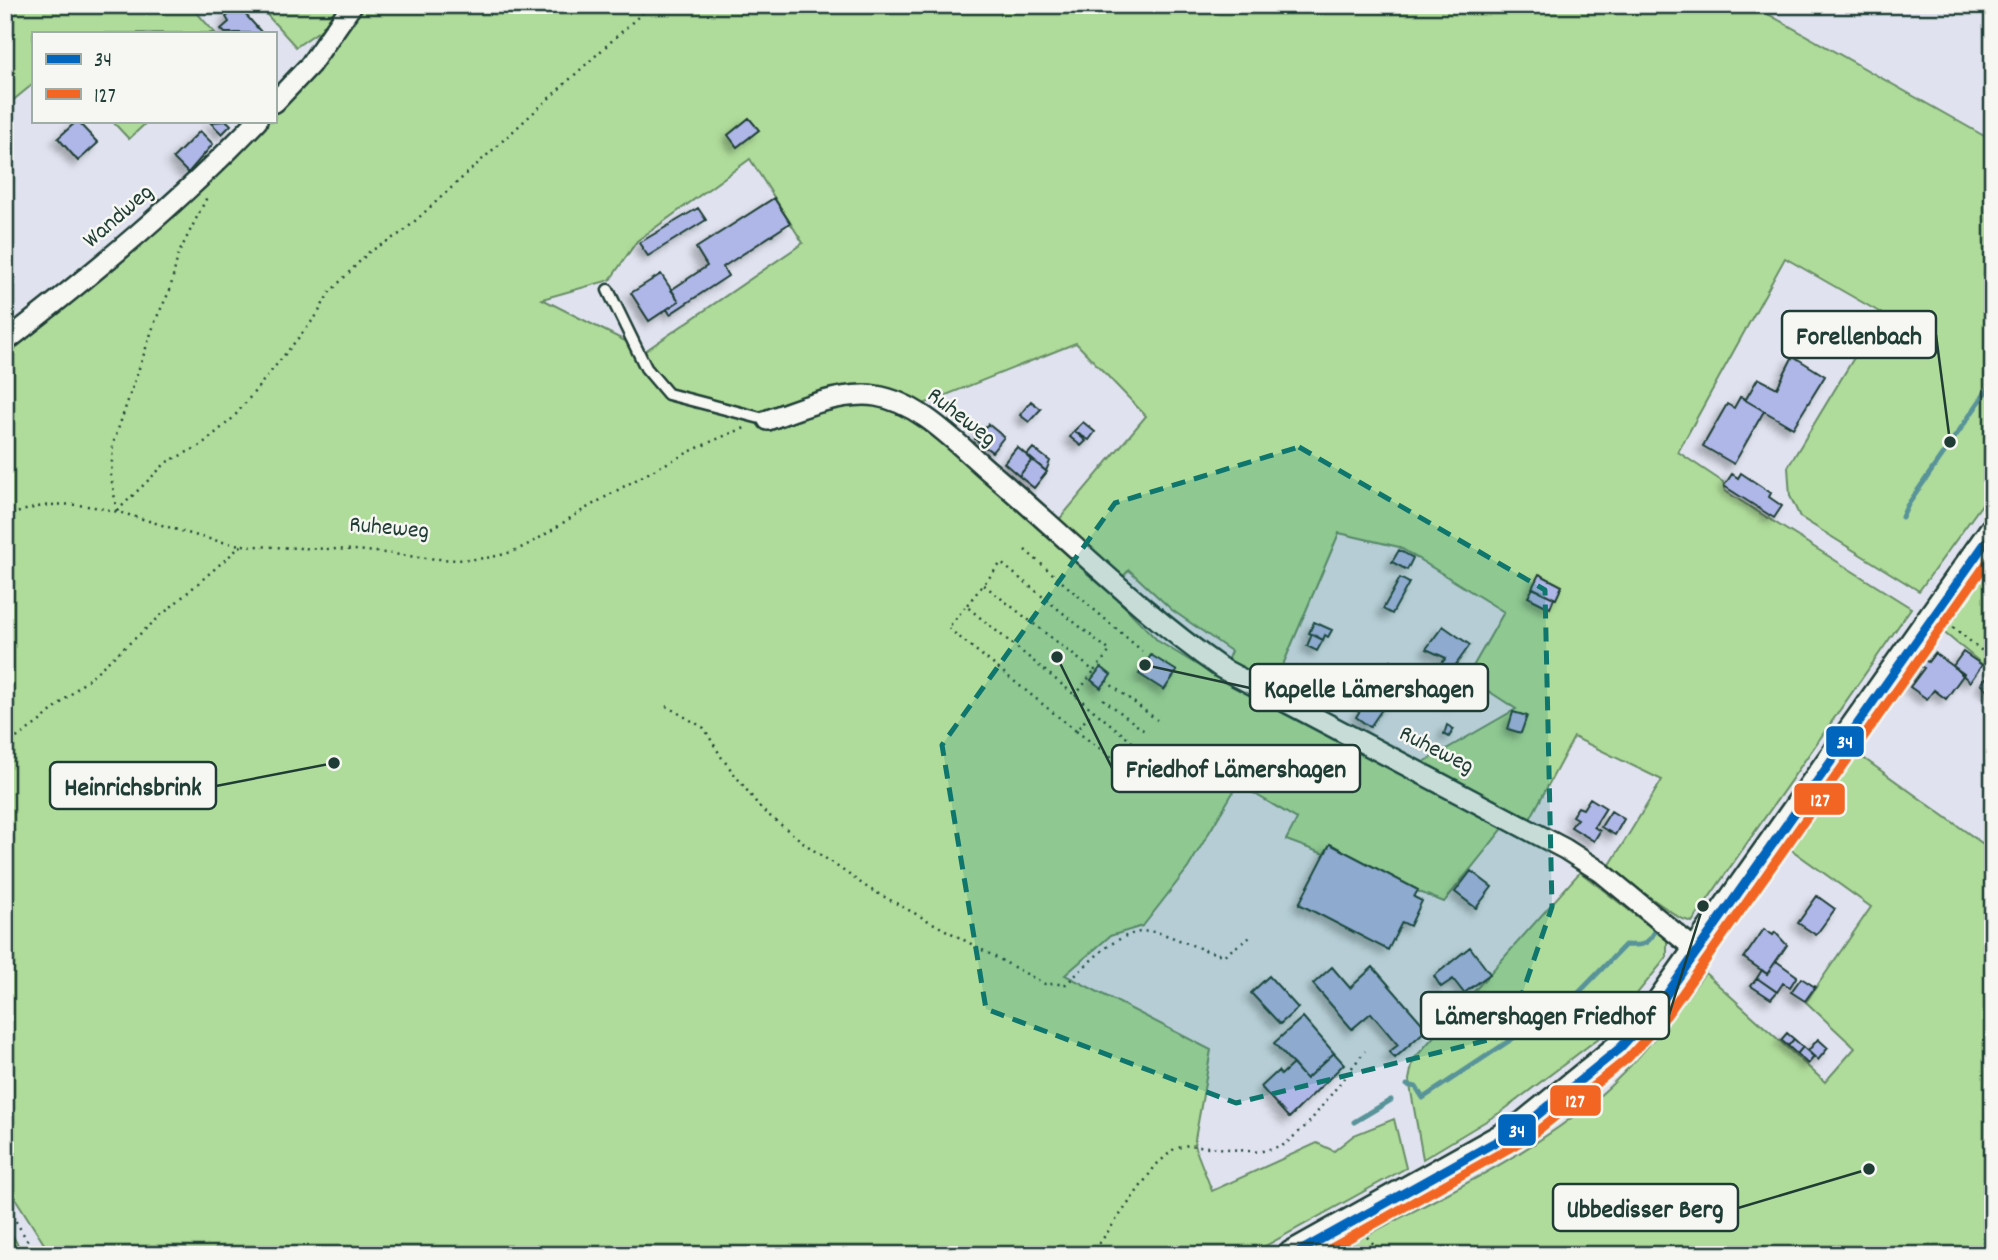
<svg xmlns="http://www.w3.org/2000/svg" width="1998" height="1260" font-family="Dekko,sans-serif">
  <style>
    .green { fill: #afdc9a; stroke: #678c67; stroke-width: 2; fill-rule: evenodd }
    .lines { fill: none; stroke-linecap: round; stroke-linejoin: round }
    .stream { stroke: #589399; stroke-width: 5 }
    .building { fill: #aeb7e7; stroke: #1f3d34; stroke-width: 2; filter: url(#shadow) }
    .lane-casing { stroke: #1f3d34; stroke-width: 15 }
    .street-casing { stroke: #1f3d34; stroke-width: 24 }
    .secondary-casing { stroke: #1f3d34; stroke-width: 33 }
    .path { stroke: #1f3d34; stroke-width: 2.5; stroke-dasharray: 2 5; stroke-linecap: butt }
    .lane { stroke: #f6f6f2; stroke-width: 10 }
    .street { stroke: #f6f6f2; stroke-width: 19 }
    .secondary { stroke: #f6f6f2; stroke-width: 28 }
    .bus-1-casing { stroke: #f6f6f2; stroke-width: 14 }
    .bus-2-casing { stroke: #f6f6f2; stroke-width: 14 }
    .bus-1 { stroke: #0065bd; stroke-width: 9 }
    .bus-2 { stroke: #f26522; stroke-width: 9 }
    .marked { fill: #0f766e; fill-opacity: 0.2; stroke: #0f766e; stroke-width: 5; stroke-dasharray: 14 9; stroke-linejoin: round }
    .labels { text-anchor: middle; dominant-baseline: central; stroke-width: 5; stroke-linejoin: round; paint-order: stroke }
    .street-label { font-size: 24px; fill: #1f3d34; stroke: #f6f6f2 }
    .leader { fill: none; stroke: #1f3d34; stroke-width: 2.5 }
    .callout-dot { fill: #1f3d34; stroke: #f6f6f2; stroke-width: 2.5 }
    .callout { fill: #f6f6f2; stroke: #1f3d34; stroke-width: 2.5 }
    .callout-label { font-size: 26px; text-anchor: middle; font-weight: bold; fill: #1f3d34 }
    .line-badge { stroke: #f6f6f2; stroke-width: 2.5 }
    .badge-label { font-size: 19px; text-anchor: middle; font-weight: bold; fill: #fff }
  </style>
  <defs>
    <filter id="shadow"><feDropShadow dx="-5.5" dy="5.5" stdDeviation="3.5" flood-color="#0004"/></filter>
  </defs>
  <rect width="100%" height="100%" fill="#e0e3ef"/>
  <filter id="ink" filterUnits="userSpaceOnUse"><feTurbulence type="fractalNoise" baseFrequency=".0143" numOctaves="2"/><feDisplacementMap in="SourceGraphic" scale="14" xChannelSelector="R" yChannelSelector="G"/><feConvolveMatrix kernelMatrix="1 2 1 2 8 2 1 2 1" color-interpolation-filters="sRGB"/></filter>
  <g filter="url(#ink)">
    <!-- green -->
    <path class="green" d="M5,5H190L215,33H33V84L5,107Z
      M258,5H344L332,22L296,47Z
      M360,5H1752L1993,141V489L1919,591L1800,517L1790,496L1788,467L1881,313L1785,258L1678,452L1723,482L1725,491L1911,608L1692,922L1680,918L1608,868L1662,780L1574,737L1529,821L1422,763L1516,709L1467,677L1504,612L1399,547L1339,533L1274,686L1227,661L1231,651L1172,610L1129,570L1121,579L1057,522L1146,416L1076,343L901,413L971,465L1091,572L1158,641L1212,674L1504,827L1444,902L1417,891L1330,844L1324,854L1286,840L1297,819L1238,784L1188,868L1143,926L1110,936L1065,975L1211,1050L1194,1145L1212,1191L1317,1143L1334,1151L1354,1135L1394,1119L1406,1168L1249,1255H51L5,1182V351L266,121H275V111L315,69ZM750,159L803,243L645,351L542,299L610,280L637,241Z
      M112,121H148L129,139Z
      M1993,559V673L1941,630Z
      M1855,752L1993,851V1255H1330C1419,1206 1518,1164 1597,1098C1639,1062 1672,1017 1705,973L1825,1082L1855,1048L1806,1002L1871,907L1789,848Z
      M1580,872L1667,940V957L1604,1034L1501,1112L1423,1159L1409,1080L1413,1060Z
      M5,1223L24,1255H5Z"/>
    <g class="lines">
      <!-- stream -->
      <path class="stream" d="M1902,517L1907,506L1993,382
        M1523,1031L1565,1007L1625,945C1640,946 1647,946 1654,933
        M1407,1085L1416,1087L1423,1098L1515,1037
        M1354,1122L1391,1100"/>
    </g>
    <!-- building -->
    <path class="building" d="M238,6L262,33H225L221,29L229,22L226,17Z
      M749,118L759,130L737,147L728,135Z
      M77,121L98,143L78,161L58,138Z
      M227,121L231,125L222,134L210,122Z
      M200,131L213,144L188,173L173,158Z
      M774,198L790,223L723,267L728,276L670,314L667,309L679,301L671,290L707,266L696,248Z
      M698,208L706,220L648,256L639,243Z
      M661,274L679,301L649,321L631,293Z
      M1793,356L1825,376L1793,428L1740,397L1746,399L1758,378L1777,388Z
      M1740,397L1764,411L1734,464L1703,446L1727,404L1734,408Z
      M1031,401L1041,409L1029,422L1020,415Z
      M1083,422L1095,432L1089,440L1074,431Z
      M988,424L1004,437L992,452L975,439Z
      M1074,431L1086,441L1081,446L1070,437Z
      M1017,447L1032,460L1019,476L1004,463Z
      M1033,448L1050,461L1046,471L1027,455Z
      M1032,460L1047,472L1034,488L1019,476Z
      M1741,473L1771,493L1769,497L1782,506L1774,518L1724,486L1732,474L1738,478Z
      M1399,550L1413,558L1407,570L1392,562Z
      M1539,574L1562,586L1556,599L1532,588Z
      M1400,578L1409,583L1392,614L1383,609Z
      M1533,588L1554,598L1550,608L1528,597Z
      M1314,622L1332,630L1328,637L1325,635L1323,640L1309,633Z
      M1443,626L1470,645L1452,670L1467,681L1452,703L1425,684L1446,658L1426,649Z
      M1312,634L1323,640L1317,651L1307,646Z
      M1963,652L1982,665L1970,682L1953,666Z
      M1935,653L1964,674L1946,699L1934,690L1927,699L1910,687L1924,668L1920,666L1924,660L1928,662Z
      M1151,655L1177,671L1164,690L1139,674Z
      M1391,660L1409,673L1389,703L1371,690Z
      M1101,667L1111,675L1101,688L1091,680Z
      M1988,675L1993,680V694L1981,684Z
      M1372,692L1387,702L1370,727L1356,717Z
      M1513,712L1527,716L1521,733L1508,729Z
      M1447,725L1454,729L1449,737L1444,734Z
      M1590,798L1606,808L1594,827L1600,831L1594,841L1571,827L1577,819L1572,816L1578,807L1583,809Z
      M1611,811L1624,819L1615,835L1601,827Z
      M1330,844L1418,890L1414,897L1422,901L1410,926L1402,922L1388,950L1299,904Z
      M1471,871L1492,887L1476,908L1455,892Z
      M1817,896L1835,909L1816,935L1798,923Z
      M1764,929L1773,935L1775,932L1787,945L1767,974L1744,958Z
      M1470,947L1490,974L1464,993L1453,979L1441,987L1434,976Z
      M1776,961L1797,976L1790,987L1783,983L1777,992L1757,978L1762,970L1767,974Z
      M1332,967L1350,988L1373,967L1427,1029L1395,1058L1389,1052L1398,1045L1371,1013L1352,1029L1313,984Z
      M1269,976L1298,1008L1280,1024L1251,993Z
      M1757,978L1777,992L1771,999L1751,986Z
      M1801,978L1815,987L1805,1001L1791,992Z
      M1303,1017L1334,1053L1306,1079L1274,1043Z
      M1787,1033L1794,1039L1788,1046L1781,1040Z
      M1794,1039L1803,1047L1797,1054L1788,1046Z
      M1818,1039L1828,1048L1818,1060L1808,1051Z
      M1803,1047L1814,1057L1808,1064L1797,1054Z
      M1334,1053L1344,1064L1289,1118L1261,1087L1278,1071L1281,1075L1293,1064L1306,1079Z"/>
    <g class="lines">
      <!-- lane casing -->
      <g class="lane-casing">
        <path id="lane" d="M608,290L646,368L668,394L768,420"/>
      </g>
      <!-- street casing -->
      <g class="street-casing">
        <path id="street" d="M275,102L310,65L352,5
          M5,342C94,273 180,202 257,121
          M768,420C799,408 843,391 876,396C921,403 957,444 990,472C1067,537 1138,610 1221,668L1565,849L1601,872L1697,951"/>
      </g>
      <!-- secondary casing -->
      <g class="secondary-casing">
        <path id="secondary" d="M1293,1255L1524,1126L1620,1048L1657,1008L1993,532"/>
      </g>
      <!-- path -->
      <path class="path" d="M117,511L167,462L200,446L233,418L317,315L329,293L369,252L403,232L651,5
        M117,511L111,476L113,444L156,319L170,290L178,255L207,197
        M5,518C85,479 162,536 242,545C278,548 316,548 353,550C405,553 460,569 511,552C536,543 561,523 585,509C635,480 690,448 745,428
        M1025,550L1142,651
        M984,585L1094,671L1110,651L1001,563L966,606L1137,746
        M965,607L948,628L1076,731L1093,711
        M1953,627L1993,660
        M1106,681L1157,720
        M1075,696L1094,671L1097,673
        M1103,699L1147,733
        M666,706L704,728L722,758L762,810L812,849L868,888L1045,984H1066C1092,961 1123,921 1163,934C1184,941 1202,951 1224,955L1252,936
        M1076,731L1124,766
        M5,746L39,722L242,545
        M5,1203L36,1255
        M1367,1237L1384,1255
        M1091,1255L1156,1165L1174,1149L1188,1145L1259,1152L1284,1145L1308,1124L1365,1051"/>
      <!-- lane -->
      <use href="#lane" class="lane"/>
      <!-- street -->
      <use href="#street" class="street"/>
      <!-- secondary -->
      <use href="#secondary" class="secondary"/>
      <!-- bus-1 casing -->
      <g class="bus-1-casing">
        <path id="bus-1" d="M1293,1255L1524,1126L1620,1048L1657,1008L1993,532"/>
      </g>
      <!-- bus-2 casing -->
      <g class="bus-2-casing">
        <path id="bus-2" d="M1319,1255L1531,1136L1628,1058L1667,1015L1993,554"/>
      </g>
      <!-- bus-1 -->
      <use href="#bus-1" class="bus-1"/>
      <!-- bus-2 -->
      <use href="#bus-2" class="bus-2"/>
    </g>
  </g>
  <!-- marked area -->
  <path class="marked" d="M1299,447L1545,590L1552,907L1508,1035L1236,1103L986,1009L942,745L1115,503Z"/>
  <g class="labels">
    <!-- street labels -->
    <g class="street-label">
      <text transform="translate(119 217) rotate(-41)">Wandweg</text>
      <text transform="translate(961 418) rotate(38)">Ruheweg</text>
      <text transform="translate(389 529) rotate(5)">Ruheweg</text>
      <text transform="translate(1436 751) rotate(27)">Ruheweg</text>
    </g>
  </g>
  <!-- callouts -->
  <path class="leader" d="M1950 442L1936 335M1145 665L1250 688M1057 657L1112 768M334 763L216 786M1703 906L1669 1015M1869 1169L1738 1208"/>
  <g class="callout-dot">
    <circle cx="1950" cy="442" r="7"/>
    <circle cx="1145" cy="665" r="7"/>
    <circle cx="1057" cy="657" r="7"/>
    <circle cx="334" cy="763" r="7"/>
    <circle cx="1703" cy="906" r="7"/>
    <circle cx="1869" cy="1169" r="7"/>
  </g>
  <g class="callout">
    <rect x="1782" y="311" width="154" height="47" rx="7"/>
    <rect x="1250" y="664" width="238" height="47" rx="7"/>
    <rect x="1112" y="745" width="248" height="47" rx="7"/>
    <rect x="50" y="762" width="166" height="47" rx="7"/>
    <rect x="1421" y="992" width="248" height="47" rx="7"/>
    <rect x="1553" y="1184" width="185" height="47" rx="7"/>
  </g>
  <g class="callout-label">
    <text x="1859" y="344">Forellenbach</text>
    <text x="1369" y="697">Kapelle Lämershagen</text>
    <text x="1236" y="777">Friedhof Lämershagen</text>
    <text x="133" y="795">Heinrichsbrink</text>
    <text x="1545" y="1024">Lämershagen Friedhof</text>
    <text x="1645" y="1217">Ubbedisser Berg</text>
  </g>
  <g class="line-badge">
    <rect x="1825" y="725" width="40" height="33" rx="7" fill="#0065bd"/>
    <rect x="1793" y="782" width="53" height="34" rx="7" fill="#f26522"/>
    <rect x="1549" y="1084" width="53" height="33" rx="7" fill="#f26522"/>
    <rect x="1497" y="1113" width="40" height="34" rx="7" fill="#0065bd"/>
  </g>
  <g class="badge-label">
    <text x="1845" y="748">34</text>
    <text x="1820" y="806">127</text>
    <text x="1575" y="1107">127</text>
    <text x="1517" y="1137">34</text>
  </g>
  <!-- margin -->
  <rect width="1998" height="1260" fill="none" stroke="#f6f6f2" stroke-width="28"/>
  <rect x="14" y="14" width="1970" height="1232" fill="none" stroke="#1f3d34" stroke-width="2.5" filter="url(#ink)"/>
  <!-- legend -->
  <rect x="32" y="32" width="245" height="91" fill="#f6f6f2" stroke="#a0aca6" stroke-width="2"/>
  <rect x="46" y="54" width="35" height="10" fill="#0065bd" stroke="#a0aca6" stroke-width="2"/>
  <text x="94" y="66" font-size="21" fill="#1f3d34">34</text>
  <rect x="46" y="89" width="35" height="10" fill="#f26522" stroke="#a0aca6" stroke-width="2"/>
  <text x="94" y="102" font-size="21" fill="#1f3d34">127</text>
</svg>
